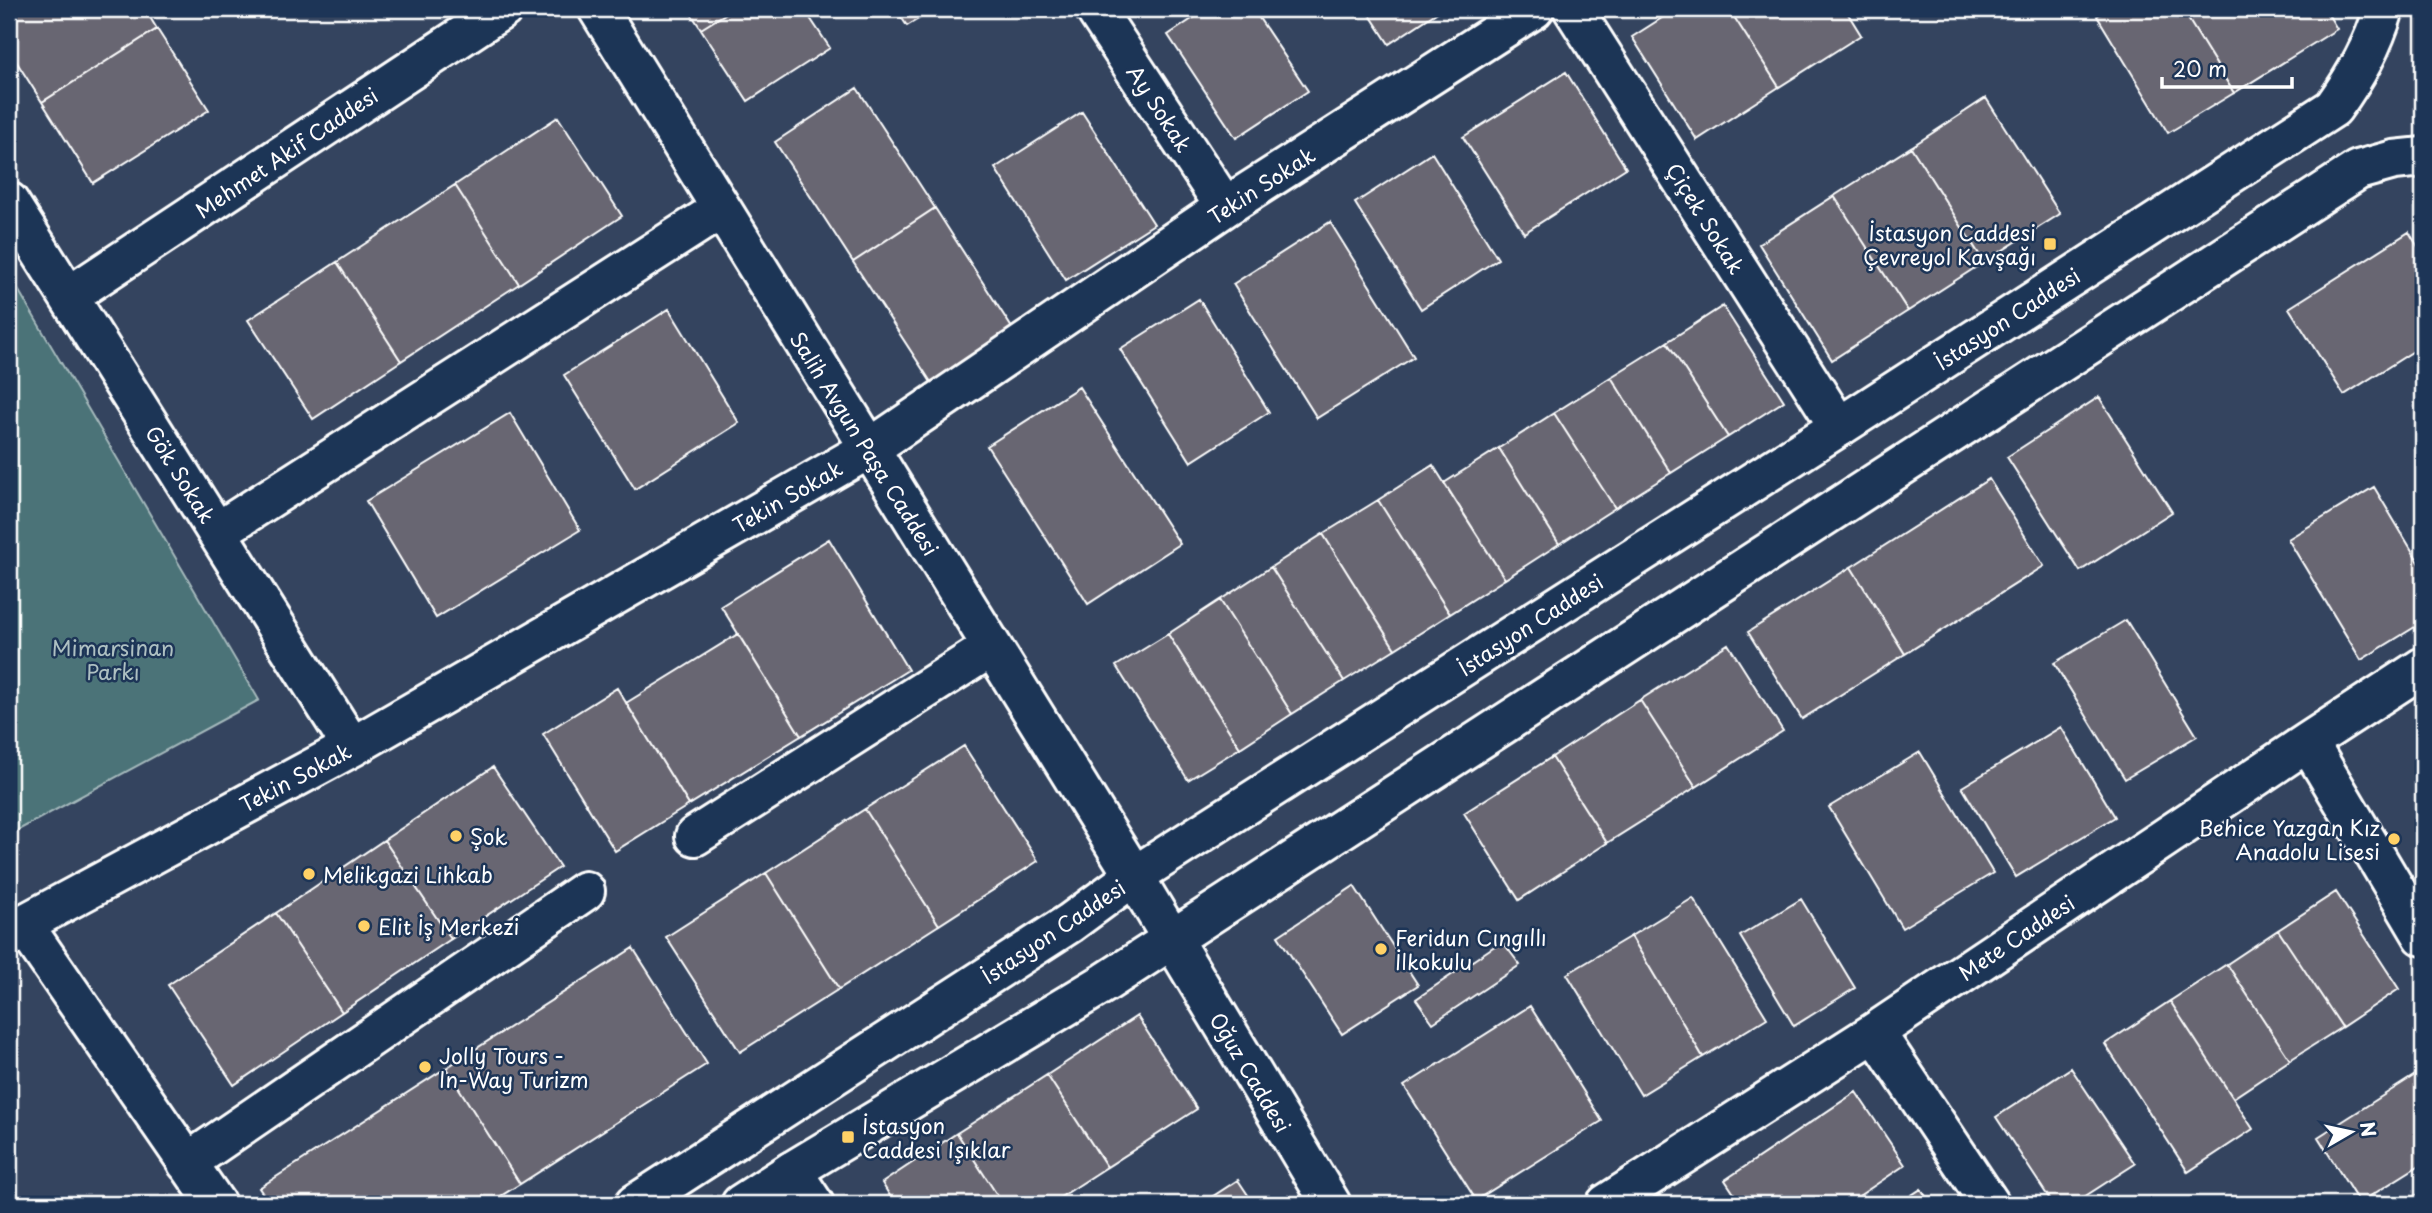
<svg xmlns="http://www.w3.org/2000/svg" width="2432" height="1213" font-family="'Playpen Sans',sans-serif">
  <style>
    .green { fill: #4b7378; stroke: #a5b9bc; stroke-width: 2 }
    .building { fill: #686672; stroke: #fff; stroke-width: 2 }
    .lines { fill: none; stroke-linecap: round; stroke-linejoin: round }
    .minor-casing { stroke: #fff; stroke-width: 44 }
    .major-casing { stroke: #fff; stroke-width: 44 }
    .minor { stroke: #1d3557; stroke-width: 38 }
    .major { stroke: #1d3557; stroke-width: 38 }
    .poi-dot { fill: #ffd166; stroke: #1d3557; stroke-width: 2.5 }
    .labels { text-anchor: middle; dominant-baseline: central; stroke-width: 5; stroke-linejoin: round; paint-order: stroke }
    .street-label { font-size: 21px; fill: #fff; stroke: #1d3557 }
    .poi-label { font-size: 21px; fill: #fff; stroke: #1d3557; text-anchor: start }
    .park-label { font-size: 21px; fill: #aec0c2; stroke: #1d3557 }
  </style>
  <rect width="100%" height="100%" fill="#34445f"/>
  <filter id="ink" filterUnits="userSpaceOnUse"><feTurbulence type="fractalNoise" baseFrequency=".0143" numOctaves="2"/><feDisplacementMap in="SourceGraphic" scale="14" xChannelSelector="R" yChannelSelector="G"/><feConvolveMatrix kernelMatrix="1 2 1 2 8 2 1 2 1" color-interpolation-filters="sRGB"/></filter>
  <g filter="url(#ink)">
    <!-- green -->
    <path class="green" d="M9,274L259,700L9,835Z"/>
    <!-- building -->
    <path class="building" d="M9,9H145L157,29L42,102L9,50Z
      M688,9H733L701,29Z
      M733,9H804L830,48L748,101L701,29Z
      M896,9H935L907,26Z
      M1207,9H1253L1308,91L1236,138L1168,35Z
      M1366,9H1442L1389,44Z
      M1676,9H1729L1779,87L1697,140L1632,37Z
      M1729,9H1845L1861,35L1779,87Z
      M2108,9H2182L2234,93L2168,133L2097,16Z
      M2182,9H2325L2337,29L2234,93Z
      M157,29L209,110L93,183L42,102Z
      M1566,72L1626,168L1524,233L1463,137Z
      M857,88L935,208L853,262L775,142Z
      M1986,98L2060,214L1984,262L1911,147Z
      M1082,112L1154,224L1066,280L995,168Z
      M558,117L622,216L519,284L455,185Z
      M1911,147L1984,262L1908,311L1834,196Z
      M1432,153L1498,259L1421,309L1355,203Z
      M455,185L519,284L401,361L337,262Z
      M1834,196L1908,311L1832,360L1759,244Z
      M935,208L1012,328L931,382L853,262Z
      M1330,222L1414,357L1317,418L1233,284Z
      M2409,232L2423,255V345L2344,395L2289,308Z
      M337,262L401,361L313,419L248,320Z
      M1199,299L1269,412L1191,462L1120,349Z
      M1723,306L1784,401L1728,437L1667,342Z
      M669,309L739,423L635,489L564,375Z
      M1667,342L1728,437L1671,473L1611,377Z
      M1611,377L1671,473L1615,508L1554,413Z
      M1079,387L1180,544L1088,604L987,446Z
      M2099,397L2172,512L2080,571L2007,457Z
      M510,413L580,530L436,618L366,501Z
      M1554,413L1615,508L1559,544L1499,448Z
      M1499,448L1559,544L1505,579L1444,483Z
      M1433,465L1505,579L1450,614L1378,500Z
      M1989,479L2044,566L1905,654L1851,567Z
      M2374,487L2423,569V622L2361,660L2288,539Z
      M1378,500L1450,614L1395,649L1323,534Z
      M1323,534L1395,649L1344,681L1271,567Z
      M829,539L908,670L801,736L721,606Z
      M1271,567L1344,681L1292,714L1220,600Z
      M1851,567L1905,654L1802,719L1748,632Z
      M1220,600L1292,714L1240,748L1168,634Z
      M2126,620L2197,736L2125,779L2054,663Z
      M738,634L801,736L689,805L626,703Z
      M1168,634L1240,748L1188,780L1116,666Z
      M1728,644L1783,731L1696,787L1640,700Z
      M617,688L689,805L615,851L543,734Z
      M1640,700L1696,787L1607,843L1552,757Z
      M2061,727L2115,817L2016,877L1962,787Z
      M964,746L1038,861L939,925L865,809Z
      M1920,752L1993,873L1902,928L1829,807Z
      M1552,757L1607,843L1519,900L1464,813Z
      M493,767L560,867L451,939L384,840Z
      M865,809L939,925L839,989L766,873Z
      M384,840L451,939L342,1012L276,913Z
      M766,873L839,989L740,1052L666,937Z
      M1354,886L1418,985L1342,1034L1278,936Z
      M2336,892L2399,989L2342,1027L2278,930Z
      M1693,898L1767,1018L1703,1057L1631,936Z
      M1801,899L1855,988L1794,1026L1740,936Z
      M276,913L342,1012L234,1085L168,985Z
      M2278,930L2342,1027L2290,1060L2227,964Z
      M1631,936L1703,1057L1641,1095L1567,974Z
      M1502,941L1520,965L1433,1023L1416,999Z
      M633,948L707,1064L520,1184L446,1068Z
      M2227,964L2290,1060L2233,1098L2170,1001Z
      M2170,1001L2253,1129L2188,1172L2105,1044Z
      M1530,1006L1602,1121L1476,1200L1404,1086Z
      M1137,1016L1197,1109L1107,1167L1047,1075Z
      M446,1068L520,1184L488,1204H270L259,1188Z
      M2071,1068L2135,1164L2073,1204H2053L1996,1117Z
      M2423,1070V1163L2359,1203L2318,1137Z
      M1047,1075L1107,1167L1050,1204H1003L957,1133Z
      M1856,1092L1905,1165L1847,1204H1741L1725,1180Z
      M957,1133L1003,1204H895L882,1183Z
      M1238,1180L1254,1204H1201Z
      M1921,1189L1931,1204H1898Z
      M2423,1191V1204H2402Z"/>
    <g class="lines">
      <!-- minor casing -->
      <g class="minor-casing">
        <path id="minor" d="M598,9L1134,876L1331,1204
          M1095,9L1225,207
          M1573,9L1839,427
          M9,202L352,747
          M69,296L503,9
          M217,532L721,209
          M2308,742L2423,936
          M695,836L992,647
          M23,924L216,1204
          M9,932L352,747L869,449L1225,207L1534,9
          M1875,1032L1990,1204
          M187,1163L585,891
          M792,1171L814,1204
          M1606,1204L1875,1032L2308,742L2423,667"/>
      </g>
      <!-- major casing -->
      <g class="major-casing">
        <path id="major" d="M635,1204L1070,923L1134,876L1839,427L2333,108C2356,76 2373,46 2384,9
          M741,1204L792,1171L1106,982L2358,170L2394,160L2423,157"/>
      </g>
      <!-- minor -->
      <use href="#minor" class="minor"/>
      <!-- major -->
      <use href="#major" class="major"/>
    </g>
  </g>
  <!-- markers -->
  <g class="poi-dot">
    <rect x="2043" y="237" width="14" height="14" rx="3.5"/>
    <circle cx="456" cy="836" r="7"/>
    <circle cx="2394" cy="839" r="7"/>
    <circle cx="309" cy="874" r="7"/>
    <circle cx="364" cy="926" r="7"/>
    <circle cx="1381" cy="949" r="7"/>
    <circle cx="425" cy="1067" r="7"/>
    <rect x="841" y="1130" width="14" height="14" rx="3.5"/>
  </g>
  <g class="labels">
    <!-- street labels -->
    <g class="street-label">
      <text transform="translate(1160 108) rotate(57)">Ay Sokak</text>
      <text transform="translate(286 152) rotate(-34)">Mehmet Akif Caddesi</text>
      <text transform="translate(1261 185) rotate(-33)">Tekin Sokak</text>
      <text transform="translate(1706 218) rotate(58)">Çiçek Sokak</text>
      <text transform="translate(2007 318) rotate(-33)">İstasyon Caddesi</text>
      <text transform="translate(865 443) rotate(58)">Salih Avgun Paşa Caddesi</text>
      <text transform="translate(181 474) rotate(58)">Gök Sokak</text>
      <text transform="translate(787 496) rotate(-30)">Tekin Sokak</text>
      <text transform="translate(1530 624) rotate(-33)">İstasyon Caddesi</text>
      <text transform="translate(295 777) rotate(-28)">Tekin Sokak</text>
      <text transform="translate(1053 931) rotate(-34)">İstasyon Caddesi</text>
      <text transform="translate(2016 937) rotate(-34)">Mete Caddesi</text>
      <text transform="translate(1251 1072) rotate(59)">Oğuz Caddesi</text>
    </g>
    <!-- poi labels -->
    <g class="poi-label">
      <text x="2036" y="232" text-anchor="end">İstasyon Caddesi<tspan x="2036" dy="24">Çevreyol Kavşağı</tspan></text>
      <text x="2380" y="827" text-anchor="end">Behice Yazgan Kız<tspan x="2380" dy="24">Anadolu Lisesi</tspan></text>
      <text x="470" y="836">Şok</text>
      <text x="323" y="874">Melikgazi Lihkab</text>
      <text x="378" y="926">Elit İş Merkezi</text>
      <text x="1395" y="937">Feridun Cıngıllı<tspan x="1395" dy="24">İlkokulu</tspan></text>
      <text x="439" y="1055">Jolly Tours -<tspan x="439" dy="24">In-Way Turizm</tspan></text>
      <text x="862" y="1125">İstasyon<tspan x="862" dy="24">Caddesi Işıklar</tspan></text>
    </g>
    <!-- park labels -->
    <g class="park-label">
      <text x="113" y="647">Mimarsinan<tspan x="113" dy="24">Parkı</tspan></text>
    </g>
  </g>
  <!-- margin -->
  <rect width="2432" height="1213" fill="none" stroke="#1d3557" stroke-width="35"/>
  <rect x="18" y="18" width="2397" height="1178" fill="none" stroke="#fff" stroke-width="2.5" filter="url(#ink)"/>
  <!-- north arrow -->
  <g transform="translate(2351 1132) rotate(81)" stroke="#1d3557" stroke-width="5" paint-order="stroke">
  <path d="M0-5L12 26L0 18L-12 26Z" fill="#ffffff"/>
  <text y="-10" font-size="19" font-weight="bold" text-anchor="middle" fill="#ffffff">N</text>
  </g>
  <!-- scale -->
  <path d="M2162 77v10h130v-10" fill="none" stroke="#ffffff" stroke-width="3.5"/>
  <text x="2173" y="77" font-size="21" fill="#ffffff" stroke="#1d3557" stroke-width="5" paint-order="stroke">20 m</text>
</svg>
